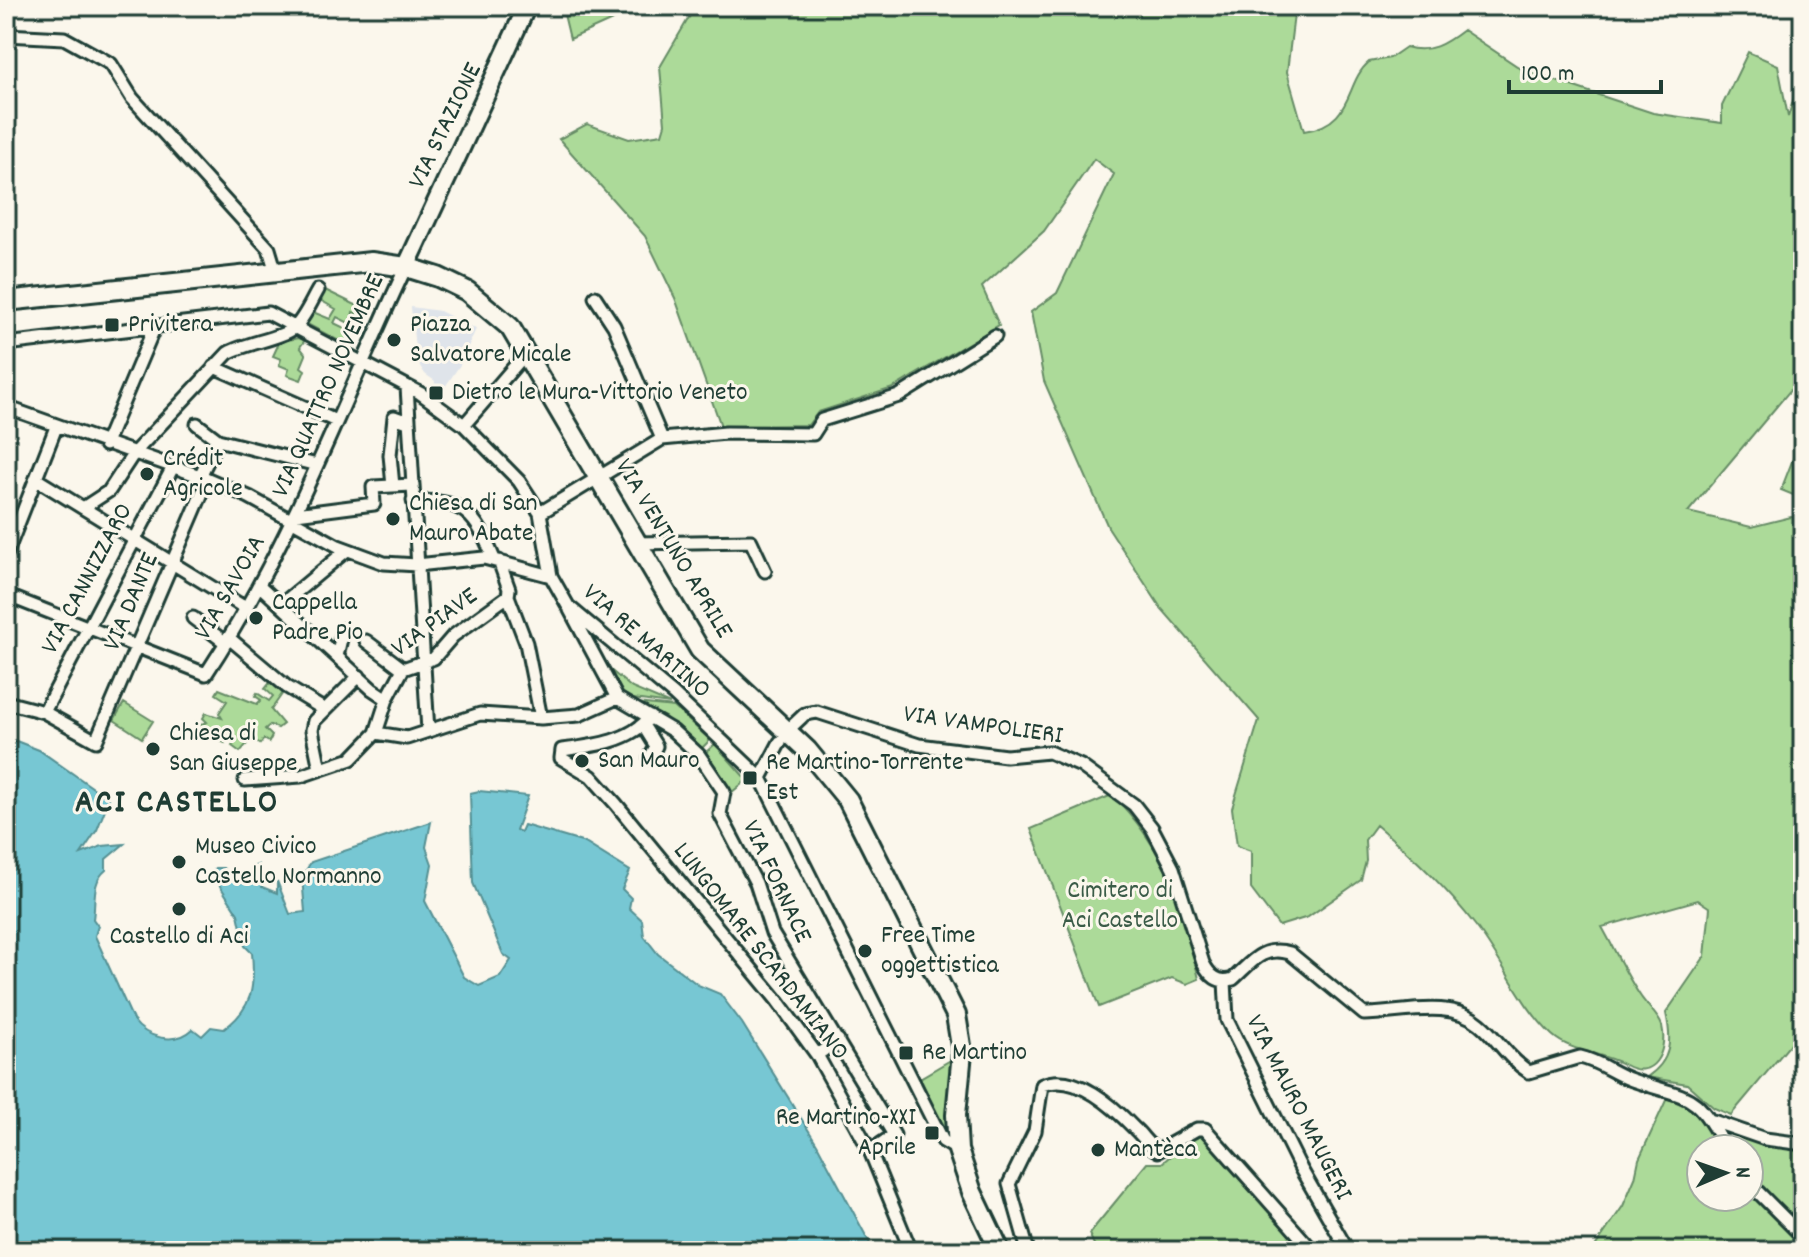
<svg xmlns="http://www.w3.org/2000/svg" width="1809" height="1257" font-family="Dekko,sans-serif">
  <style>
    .built { fill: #dfe4ea }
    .green { fill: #acda99; stroke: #668c66; stroke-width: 2 }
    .water { fill: #77c7d3; stroke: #549093; stroke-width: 2 }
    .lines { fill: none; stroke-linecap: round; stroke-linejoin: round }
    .street-casing { stroke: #1f3d34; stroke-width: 17 }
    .secondary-casing { stroke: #1f3d34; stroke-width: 22 }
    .primary-casing { stroke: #1f3d34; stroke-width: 24 }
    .street { stroke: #fbf7ec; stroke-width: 11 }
    .secondary { stroke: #fbf7ec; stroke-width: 16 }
    .primary { stroke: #fbf7ec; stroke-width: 18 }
    .poi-dot { fill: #1f3d34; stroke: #fbf7ec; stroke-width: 3 }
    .labels { text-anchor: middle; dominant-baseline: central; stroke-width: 6; stroke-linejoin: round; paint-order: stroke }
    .street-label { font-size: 26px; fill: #1f3d34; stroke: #fbf7ec }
    .poi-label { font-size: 26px; fill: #1f3d34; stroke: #fbf7ec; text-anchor: start }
    .park-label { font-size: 26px; fill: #3b5c48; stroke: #fbf7ec }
    .district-label { font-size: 34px; font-weight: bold; letter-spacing: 2px; fill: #1f3d34; stroke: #fbf7ec }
  </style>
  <rect width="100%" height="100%" fill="#fbf7ec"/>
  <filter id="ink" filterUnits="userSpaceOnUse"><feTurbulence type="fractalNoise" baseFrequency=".0125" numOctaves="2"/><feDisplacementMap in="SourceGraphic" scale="16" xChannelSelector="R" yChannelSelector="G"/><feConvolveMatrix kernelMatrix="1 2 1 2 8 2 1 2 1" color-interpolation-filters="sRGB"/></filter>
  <g filter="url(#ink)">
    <!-- built -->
    <path class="built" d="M411,307L440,311L476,329L460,365L440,394L434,389L435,381L425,374L416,360Z"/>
    <!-- green -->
    <path class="green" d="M562,6H1295L1287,72L1304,131C1355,124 1344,83 1369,62L1390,58L1406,47C1429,54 1445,44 1463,30L1523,70L1653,113L1722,123V106L1748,52L1778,65L1788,117L1803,69V375L1688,512L1751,527L1791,517L1803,519V1029L1731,1115L1714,1108L1687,1084L1647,1077C1672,1060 1672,1041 1666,1013L1705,956L1710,908L1698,900L1602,927C1615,950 1626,975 1641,997C1647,1006 1659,1016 1662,1026C1668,1052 1653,1081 1625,1065C1602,1052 1572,1053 1552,1035C1520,1005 1502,959 1475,925C1446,887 1412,855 1376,825L1365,840L1366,861L1361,880L1308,917L1279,926L1251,889V851L1237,846L1232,808L1259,720L1161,608L1108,527L1044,381L1031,312L1057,293L1114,174L1094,159L1044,231L982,287L999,325L893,388L818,412L808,425L721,426L675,298L645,236L559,139L587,124L629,139L662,134L665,124L660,67L691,14L641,7L570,39Z
      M325,290L362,308L359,315L353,312L351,324L337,317L334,323L353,332L352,348L307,324L313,312L330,319L336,309L320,300Z
      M300,338L305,340L300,347L306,355L301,367L305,370L301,380L287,375L289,369L279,365L281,359L273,356L280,341Z
      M1798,446H1803V499L1781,490Z
      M608,668L632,688L670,704L626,698Z
      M273,679L285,690L271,710L283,724L278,728L270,725L265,729L272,736L269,742L264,739L260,744L252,738L240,752L232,746L235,741L229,738L225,743L220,741L223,735L219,731L211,736L206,728L198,725L207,722L203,718L206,713L222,718L219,713L227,701L216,694L219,689L257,704L261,700L255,696L257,693L269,701L273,696L265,689Z
      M124,703L153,721L142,738L114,720Z
      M636,703L674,707L710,740L700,750L665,717Z
      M715,744L747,780L732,792L704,754Z
      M1112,795C1168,849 1181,906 1199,979L1187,984L1172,978L1099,1007L1031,829Z
      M954,1058L948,1132H945L920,1078Z
      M1667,1098L1695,1110L1719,1149H1701V1197H1749V1192L1803,1244V1251H1592L1623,1206L1635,1178L1639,1159Z
      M1732,1135L1803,1150V1230L1749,1171V1149H1734Z
      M1203,1136L1304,1251H1097L1089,1234L1147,1163H1162L1190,1139Z"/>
    <!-- water -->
    <path class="water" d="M6,737L39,750L109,799L97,830L81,854L102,846L124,844L106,859V870C91,882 96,901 93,919L98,926L95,936L133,1020C146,1038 175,1046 193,1029L202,1036L211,1027L224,1029C253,1008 255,986 252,953L245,946L238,914L213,875L215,868H223L237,883L246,882L253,867L258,865L262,887L277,893V881L290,914L305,912L302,877L311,862L431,822L426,847L432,864L425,901L464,977L479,986L500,977L511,960L503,954L473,883L470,793L479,791L528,796L516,830L521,832L524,825L585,843L630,871L622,889L631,898L629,908L642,920L644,936L658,954L698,985L720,994L742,1023L817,1144L874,1251H6Z"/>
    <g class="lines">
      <!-- street casing -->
      <g class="street-casing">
        <path id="street" d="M6,35L64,38L111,64L132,98L269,249L275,269
          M595,297L614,326L662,439
          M6,344L268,313L420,393L464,425L519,481L540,513L551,576L568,606L674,695L761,778L943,1141L958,1150
          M214,367L336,421
          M407,387L428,731
          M6,407L208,479L249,497L338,546L384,563L417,565L484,558L551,576
          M197,424L218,440L317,465
          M464,425L527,352
          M105,445L155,326
          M200,476L218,440
          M36,479L247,609
          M393,486L390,455L394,417L408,422
          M413,501C465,500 475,513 494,559
          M83,508L109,491L134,453L228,353C246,343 282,338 294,328C304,319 311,302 318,290
          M540,513L662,439L726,433L813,434L822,420L899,396L995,336
          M296,514L374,504L373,487L412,485
          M635,543L751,541L765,571
          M6,555L56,427
          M499,561L509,589L508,596L526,643L541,718
          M260,586L372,689L387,699
          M6,595L206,674C290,547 341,404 406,267
          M282,604L347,550
          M570,610L617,698L673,731L699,755L724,792L720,814L756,883L772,933L894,1135L870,1151
          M193,618L226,643
          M229,638L287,687L325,710
          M366,641L403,669
          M337,656L343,630
          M6,702L44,712L96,741L208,479
          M44,712L173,467
          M650,717C630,742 592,746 562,750L561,758L591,776L616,804L777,1000L817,1055L870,1151L911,1251
          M643,725L656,746L650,758
          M787,731L805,714L817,712L919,745L1006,756L1049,752L1081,766L1134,805L1152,828L1173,868L1203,963C1210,976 1218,984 1233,979C1252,962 1262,945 1290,953L1364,1014C1401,1014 1449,998 1480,1024C1498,1039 1508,1059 1529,1072L1580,1057C1599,1061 1614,1074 1632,1080C1690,1100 1695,1089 1726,1149
          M376,733L387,699L403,669L434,658L453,636L508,596
          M320,769L312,730L314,721L359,676
          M761,778L780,742
          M245,780L301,776L351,759L376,733L407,738L480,714L541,718L579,715L617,698
          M1225,981L1227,1020L1301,1169L1348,1251
          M817,1055L838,1040
          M1713,1121L1765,1139L1803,1144
          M1749,1183L1803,1237
          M1028,1251L1009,1184L1035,1131L1042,1085C1076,1071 1114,1107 1135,1129C1143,1136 1148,1146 1158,1151L1197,1129H1205L1313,1251"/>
      </g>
      <!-- secondary casing -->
      <g class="secondary-casing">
        <path id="secondary" d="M406,267L527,6"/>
      </g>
      <!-- primary casing -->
      <g class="primary-casing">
        <path id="primary" d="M6,301L371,262L406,267L438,277L467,291L510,327L700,650L807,750L848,800L956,1015L962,1052L956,1115L958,1150L972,1192L1000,1251"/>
      </g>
      <!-- street -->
      <use href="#street" class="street"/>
      <!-- secondary -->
      <use href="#secondary" class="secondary"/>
      <!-- primary -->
      <use href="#primary" class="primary"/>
    </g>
  </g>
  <!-- markers -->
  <g class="poi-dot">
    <rect x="104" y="317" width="16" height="16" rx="4"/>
    <circle cx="394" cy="340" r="8"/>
    <rect x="428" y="385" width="16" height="16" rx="4"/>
    <circle cx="147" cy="474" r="8"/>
    <circle cx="393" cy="519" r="8"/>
    <circle cx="256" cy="618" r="8"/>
    <circle cx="153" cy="749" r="8"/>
    <circle cx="582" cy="761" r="8"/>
    <rect x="742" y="770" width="16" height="16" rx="4"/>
    <circle cx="179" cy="862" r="8"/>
    <circle cx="179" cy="909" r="8"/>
    <circle cx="865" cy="951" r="8"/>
    <rect x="898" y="1045" width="16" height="16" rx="4"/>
    <rect x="924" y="1125" width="16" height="16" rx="4"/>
    <circle cx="1098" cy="1150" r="8"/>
  </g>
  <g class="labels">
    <!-- street labels -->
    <g class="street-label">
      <text transform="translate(446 126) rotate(-64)">VIA STAZIONE</text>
      <text transform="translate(329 386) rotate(-66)">VIA QUATTRO NOVEMBRE</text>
      <text transform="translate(673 549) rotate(59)">VIA VENTUNO APRILE</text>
      <text transform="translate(88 579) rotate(-62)">VIA CANNIZZARO</text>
      <text transform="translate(231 588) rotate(-60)">VIA SAVOIA</text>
      <text transform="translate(132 602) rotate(-67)">VIA DANTE</text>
      <text transform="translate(435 623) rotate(-36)">VIA PIAVE</text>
      <text transform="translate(646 642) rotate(41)">VIA RE MARTINO</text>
      <text transform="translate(983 726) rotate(8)">VIA VAMPOLIERI</text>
      <text transform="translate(776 882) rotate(65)">VIA FORNACE</text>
      <text transform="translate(760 952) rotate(52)">LUNGOMARE SCARDAMIANO</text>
      <text transform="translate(1298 1108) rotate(63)">VIA MAURO MAUGERI</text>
    </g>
    <!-- poi labels -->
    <g class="poi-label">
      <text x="128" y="325">Privitera</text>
      <text x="410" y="325">Piazza<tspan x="410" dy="30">Salvatore Micale</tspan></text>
      <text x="452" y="393">Dietro le Mura-Vittorio Veneto</text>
      <text x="163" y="459">Crédit<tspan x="163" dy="30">Agricole</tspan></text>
      <text x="409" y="504">Chiesa di San<tspan x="409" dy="30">Mauro Abate</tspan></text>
      <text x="272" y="603">Cappella<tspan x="272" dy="30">Padre Pio</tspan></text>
      <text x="169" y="734">Chiesa di<tspan x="169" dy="30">San Giuseppe</tspan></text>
      <text x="598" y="761">San Mauro</text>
      <text x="766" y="763">Re Martino-Torrente<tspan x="766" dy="30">Est</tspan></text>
      <text x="195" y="847">Museo Civico<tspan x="195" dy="30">Castello Normanno</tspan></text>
      <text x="881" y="936">Free Time<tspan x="881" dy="30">oggettistica</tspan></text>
      <text x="179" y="937" text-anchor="middle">Castello di Aci</text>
      <text x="922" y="1053">Re Martino</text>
      <text x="916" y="1118" text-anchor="end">Re Martino-XXI<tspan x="916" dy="30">Aprile</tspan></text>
      <text x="1114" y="1150">Mantèca</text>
    </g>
    <!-- park labels -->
    <g class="park-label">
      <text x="1120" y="891">Cimitero di<tspan x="1120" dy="30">Aci Castello</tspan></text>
    </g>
    <!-- district labels -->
    <g class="district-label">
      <text x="177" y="804">ACI CASTELLO</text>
    </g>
  </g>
  <!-- margin -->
  <rect width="1809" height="1257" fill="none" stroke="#fbf7ec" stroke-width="32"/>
  <rect x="16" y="16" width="1777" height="1225" fill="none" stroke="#1f3d34" stroke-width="3" filter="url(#ink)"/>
  <!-- north arrow -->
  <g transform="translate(1725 1173) rotate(88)"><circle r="38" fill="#fbf7ec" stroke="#a3ada2" stroke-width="2"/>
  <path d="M0-6L14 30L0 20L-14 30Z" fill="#1f3d34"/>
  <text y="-12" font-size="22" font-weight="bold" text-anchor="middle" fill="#1f3d34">N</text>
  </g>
  <!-- scale -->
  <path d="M1509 80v12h152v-12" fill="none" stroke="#1f3d34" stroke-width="4"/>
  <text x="1521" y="80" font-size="24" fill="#1f3d34" stroke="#fbf7ec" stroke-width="6" paint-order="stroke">100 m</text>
</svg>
